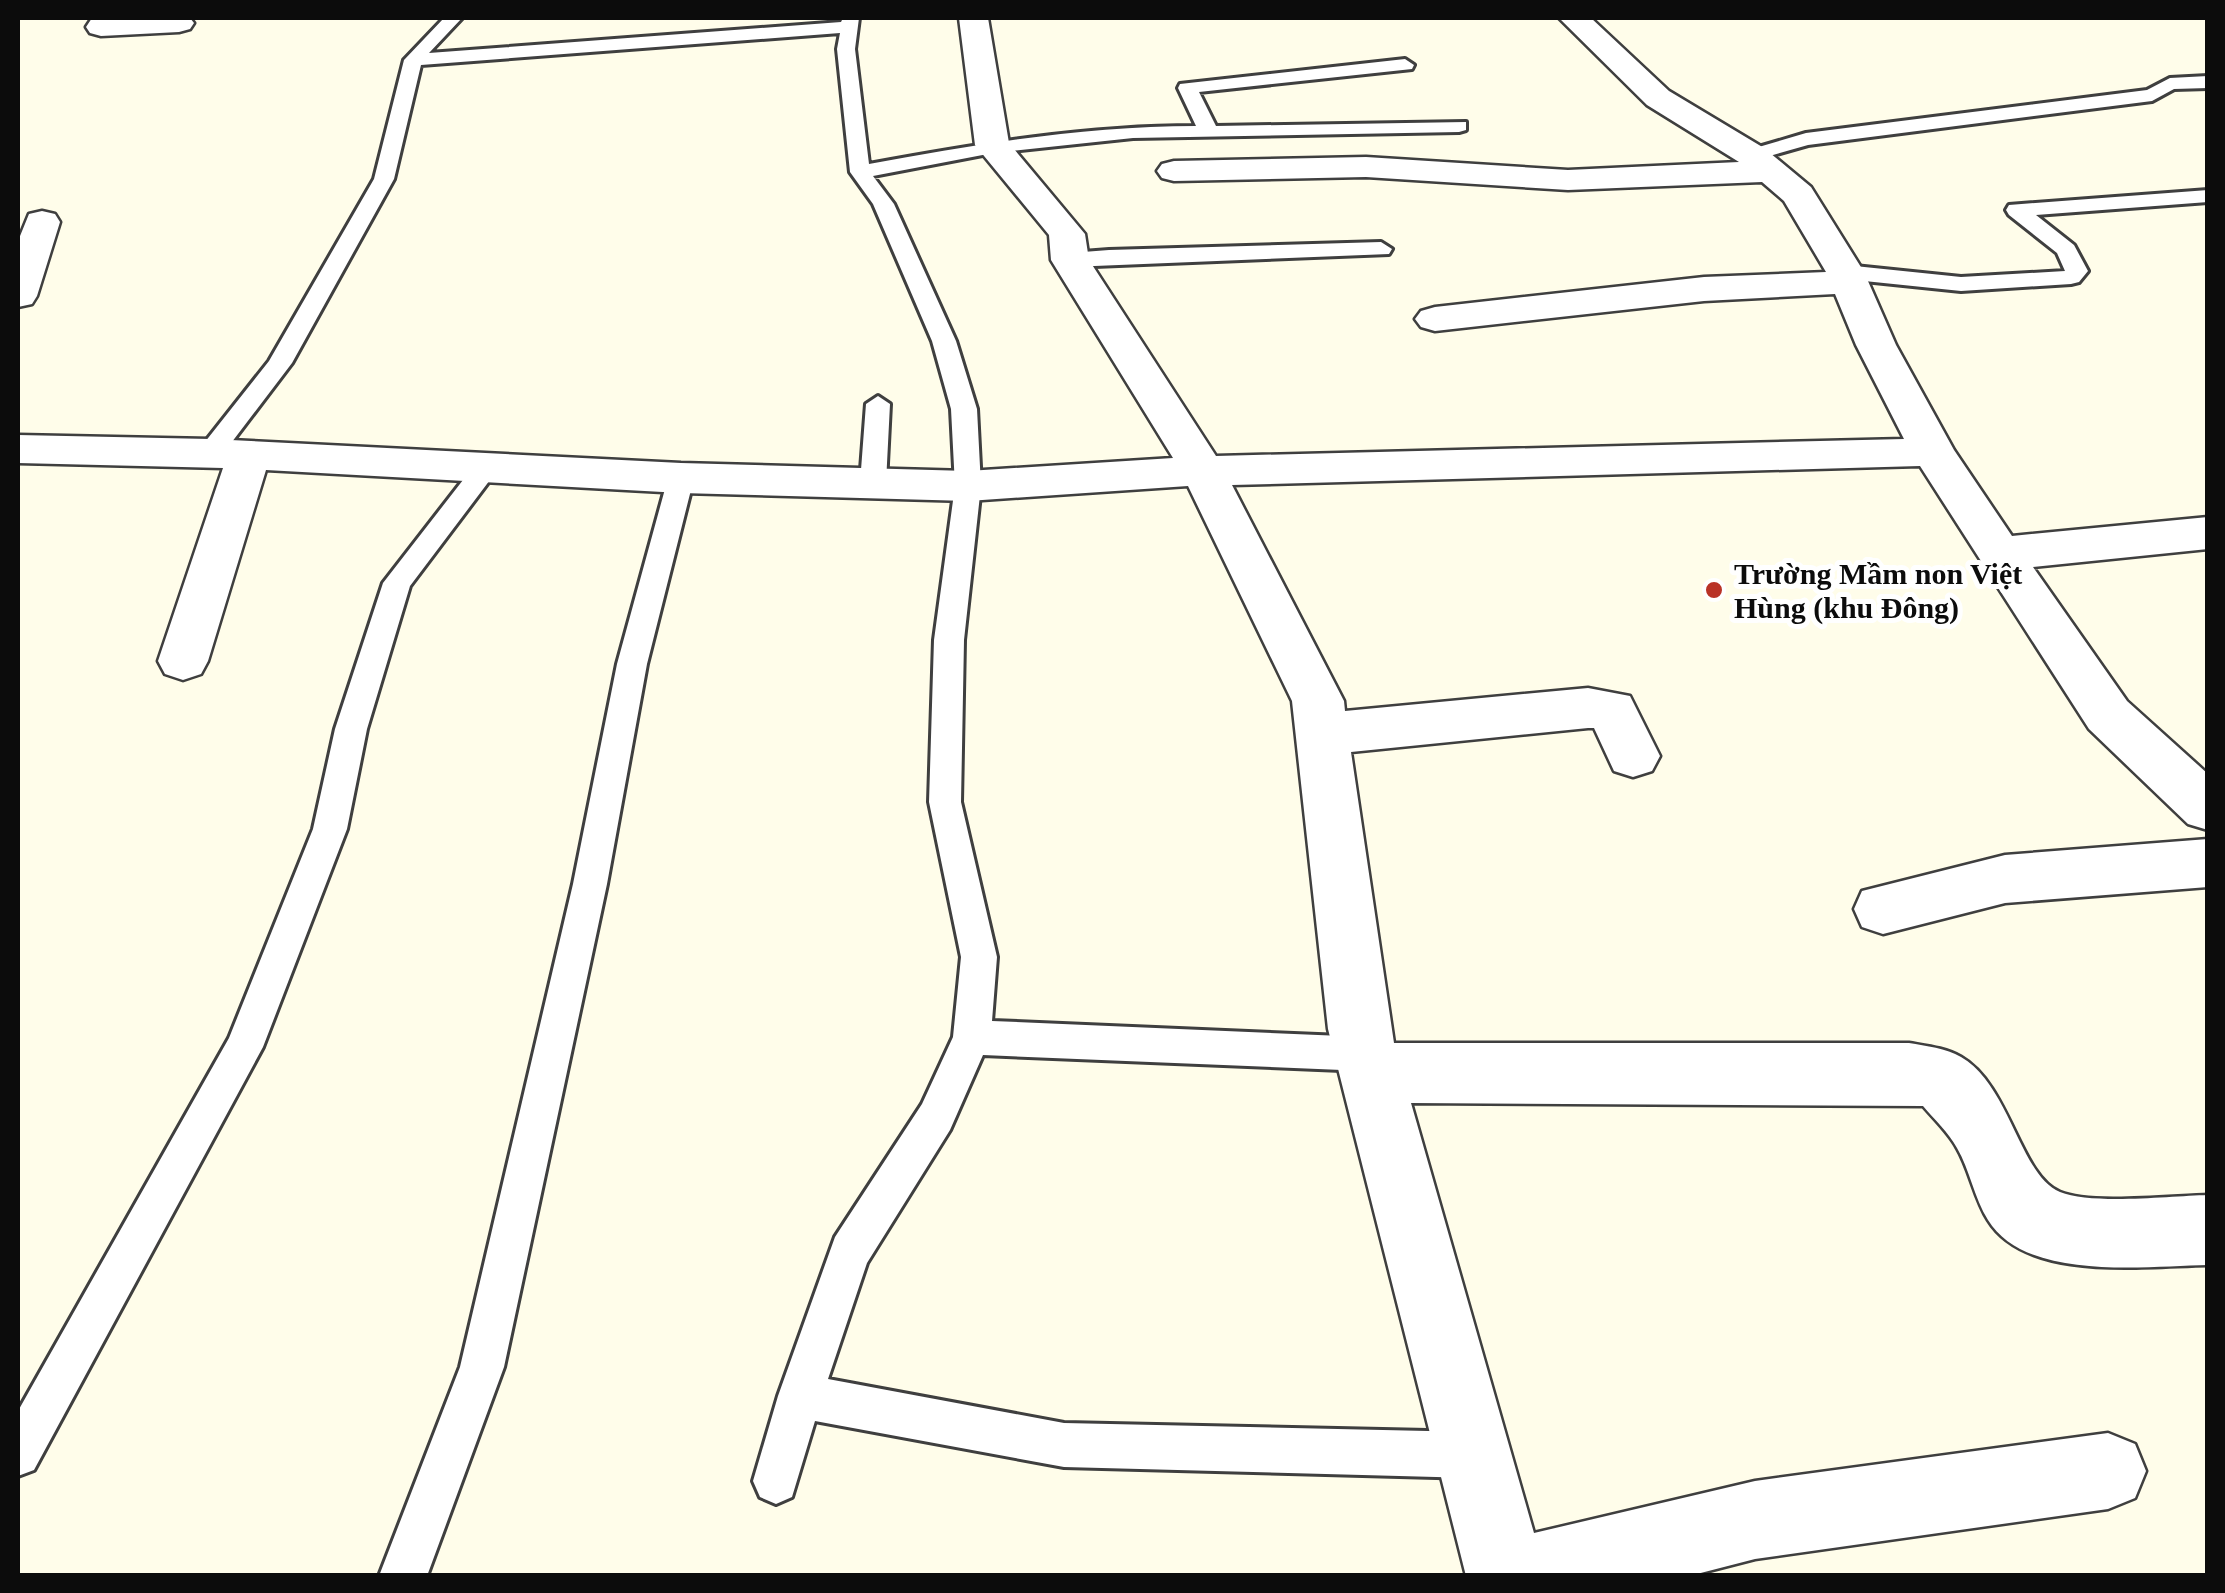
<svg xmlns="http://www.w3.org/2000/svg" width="2225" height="1593" font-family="Georgia,serif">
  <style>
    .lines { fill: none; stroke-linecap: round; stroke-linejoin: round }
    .lane-casing { stroke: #3f3f3f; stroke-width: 6 }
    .street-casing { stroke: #3f3f3f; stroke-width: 5 }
    .lane { fill: #fff; fill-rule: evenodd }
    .street { fill: #fff; fill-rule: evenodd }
    .poi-dot { fill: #b93226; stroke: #fff; stroke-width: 4 }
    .labels { text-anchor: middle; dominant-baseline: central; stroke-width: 10; stroke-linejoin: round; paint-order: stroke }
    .poi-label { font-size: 30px; font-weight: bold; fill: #0c0c0c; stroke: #fff; text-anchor: start }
  </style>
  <rect width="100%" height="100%" fill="#fffdea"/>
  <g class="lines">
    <!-- lane casing -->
    <g class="lane-casing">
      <path id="lane" d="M444,18H462L429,53L841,22L843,18H859L855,49L869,164C978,144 1085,126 1196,126L1178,88L1180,84L1405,59L1414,65L1412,69L1199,92L1216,126L1466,122V130L1459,132L1133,138L993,153L873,176L894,204L956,341L977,409L981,486L964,640L961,802L997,957L992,1021L1366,1037L1379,1042L1385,1054L1379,1066L1366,1071L983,1055L950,1130L867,1263L828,1379L1064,1423L1473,1432L1489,1439L1496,1455L1489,1471L1473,1478L1064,1467L815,1421L792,1497L776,1504L760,1497L753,1481L778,1396L835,1237L922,1104L953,1037L961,957L929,802L934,640L955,486L951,409L932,341L873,204L850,172L837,49L840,33L421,65L394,179L292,363L219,459H201L197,453L201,447L269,361L374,179L404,60Z
        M2208,76V88L2174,89L2152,101L1808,145L1752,161L1742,155L1745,151L1806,133L2147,90L2170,78Z
        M2208,190V202L2036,215L2074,245L2088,271L2079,282L2071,284L1961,291L1845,279L1834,272L1845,265L1961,277L2065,271L2057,253L2009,215L2006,210L2009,205Z
        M1381,242L1392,249L1389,254L1070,267L1059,260L1070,253L1109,250Z
        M878,396L890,404L886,483L882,489H864L860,483L866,404Z
        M486,459L499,468L410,586L367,729L347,829L263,1047L34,1470L18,1476V1411L229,1038L313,829L335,729L383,583L477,462Z
        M681,469L694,478L647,664L607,884L504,1367L427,1576H379L460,1367L573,884L617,664L668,478Z"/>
    </g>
    <!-- street casing -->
    <g class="street-casing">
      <path id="street" d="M92,18H190L194,23L190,29L179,32L101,36L90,33L86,27Z
        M959,18H988L1009,143L1085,234L1089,260L1216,456L1904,439L1856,345L1835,294L1704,301L1435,331L1421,327L1415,319L1421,311L1435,307L1704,277L1826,272L1784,201L1762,182L1568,190L1366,177L1174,181L1162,178L1157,171L1162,164L1174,161L1366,157L1568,170L1739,162L1647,105L1559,18H1591L1669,91L1764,148L1811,187L1864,272L1896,345L1954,450L2012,536L2208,517V549L2033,567L2127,701L2208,774V830L2188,824L2089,729L1920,466L1232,485L1344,701L1345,711L1588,688L1630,696L1660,756L1652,771L1633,777L1614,771L1594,728H1588L1351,752L1394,1043H1909C1926,1046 1946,1048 1961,1057C2010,1085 2020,1176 2060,1192C2091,1205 2171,1196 2208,1195V1265C2145,1266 2026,1282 1988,1220C1974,1198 1970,1170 1957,1148C1949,1133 1934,1119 1923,1106L1411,1103L1534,1533L1755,1481L2108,1433L2135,1444L2146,1471L2135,1498L2108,1509L1755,1559L1689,1576H1466L1328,1029L1292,701L1188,486L968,501L681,493L266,470L208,661L201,674L183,680L165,674L158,661L223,468L18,463V435L210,439L681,463L968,471L1173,458L1051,260L1049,235L975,145Z
        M42,211L55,214L60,222L37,296L32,304L18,307V241L29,214Z
        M2208,839V887L2005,903L1883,934L1862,927L1854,909L1862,891L2005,855Z"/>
    </g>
    <!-- lane -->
    <use href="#lane" class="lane"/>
    <!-- street -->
    <use href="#street" class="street"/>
  </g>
  <!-- markers -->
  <circle class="poi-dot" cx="1714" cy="590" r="10"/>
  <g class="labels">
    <!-- poi labels -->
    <g class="poi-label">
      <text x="1734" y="573">Trường Mầm non Việt<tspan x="1734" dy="34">Hùng (khu Đông)</tspan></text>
    </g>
  </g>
  <!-- border -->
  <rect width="2225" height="1593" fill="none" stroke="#0c0c0c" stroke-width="40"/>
</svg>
